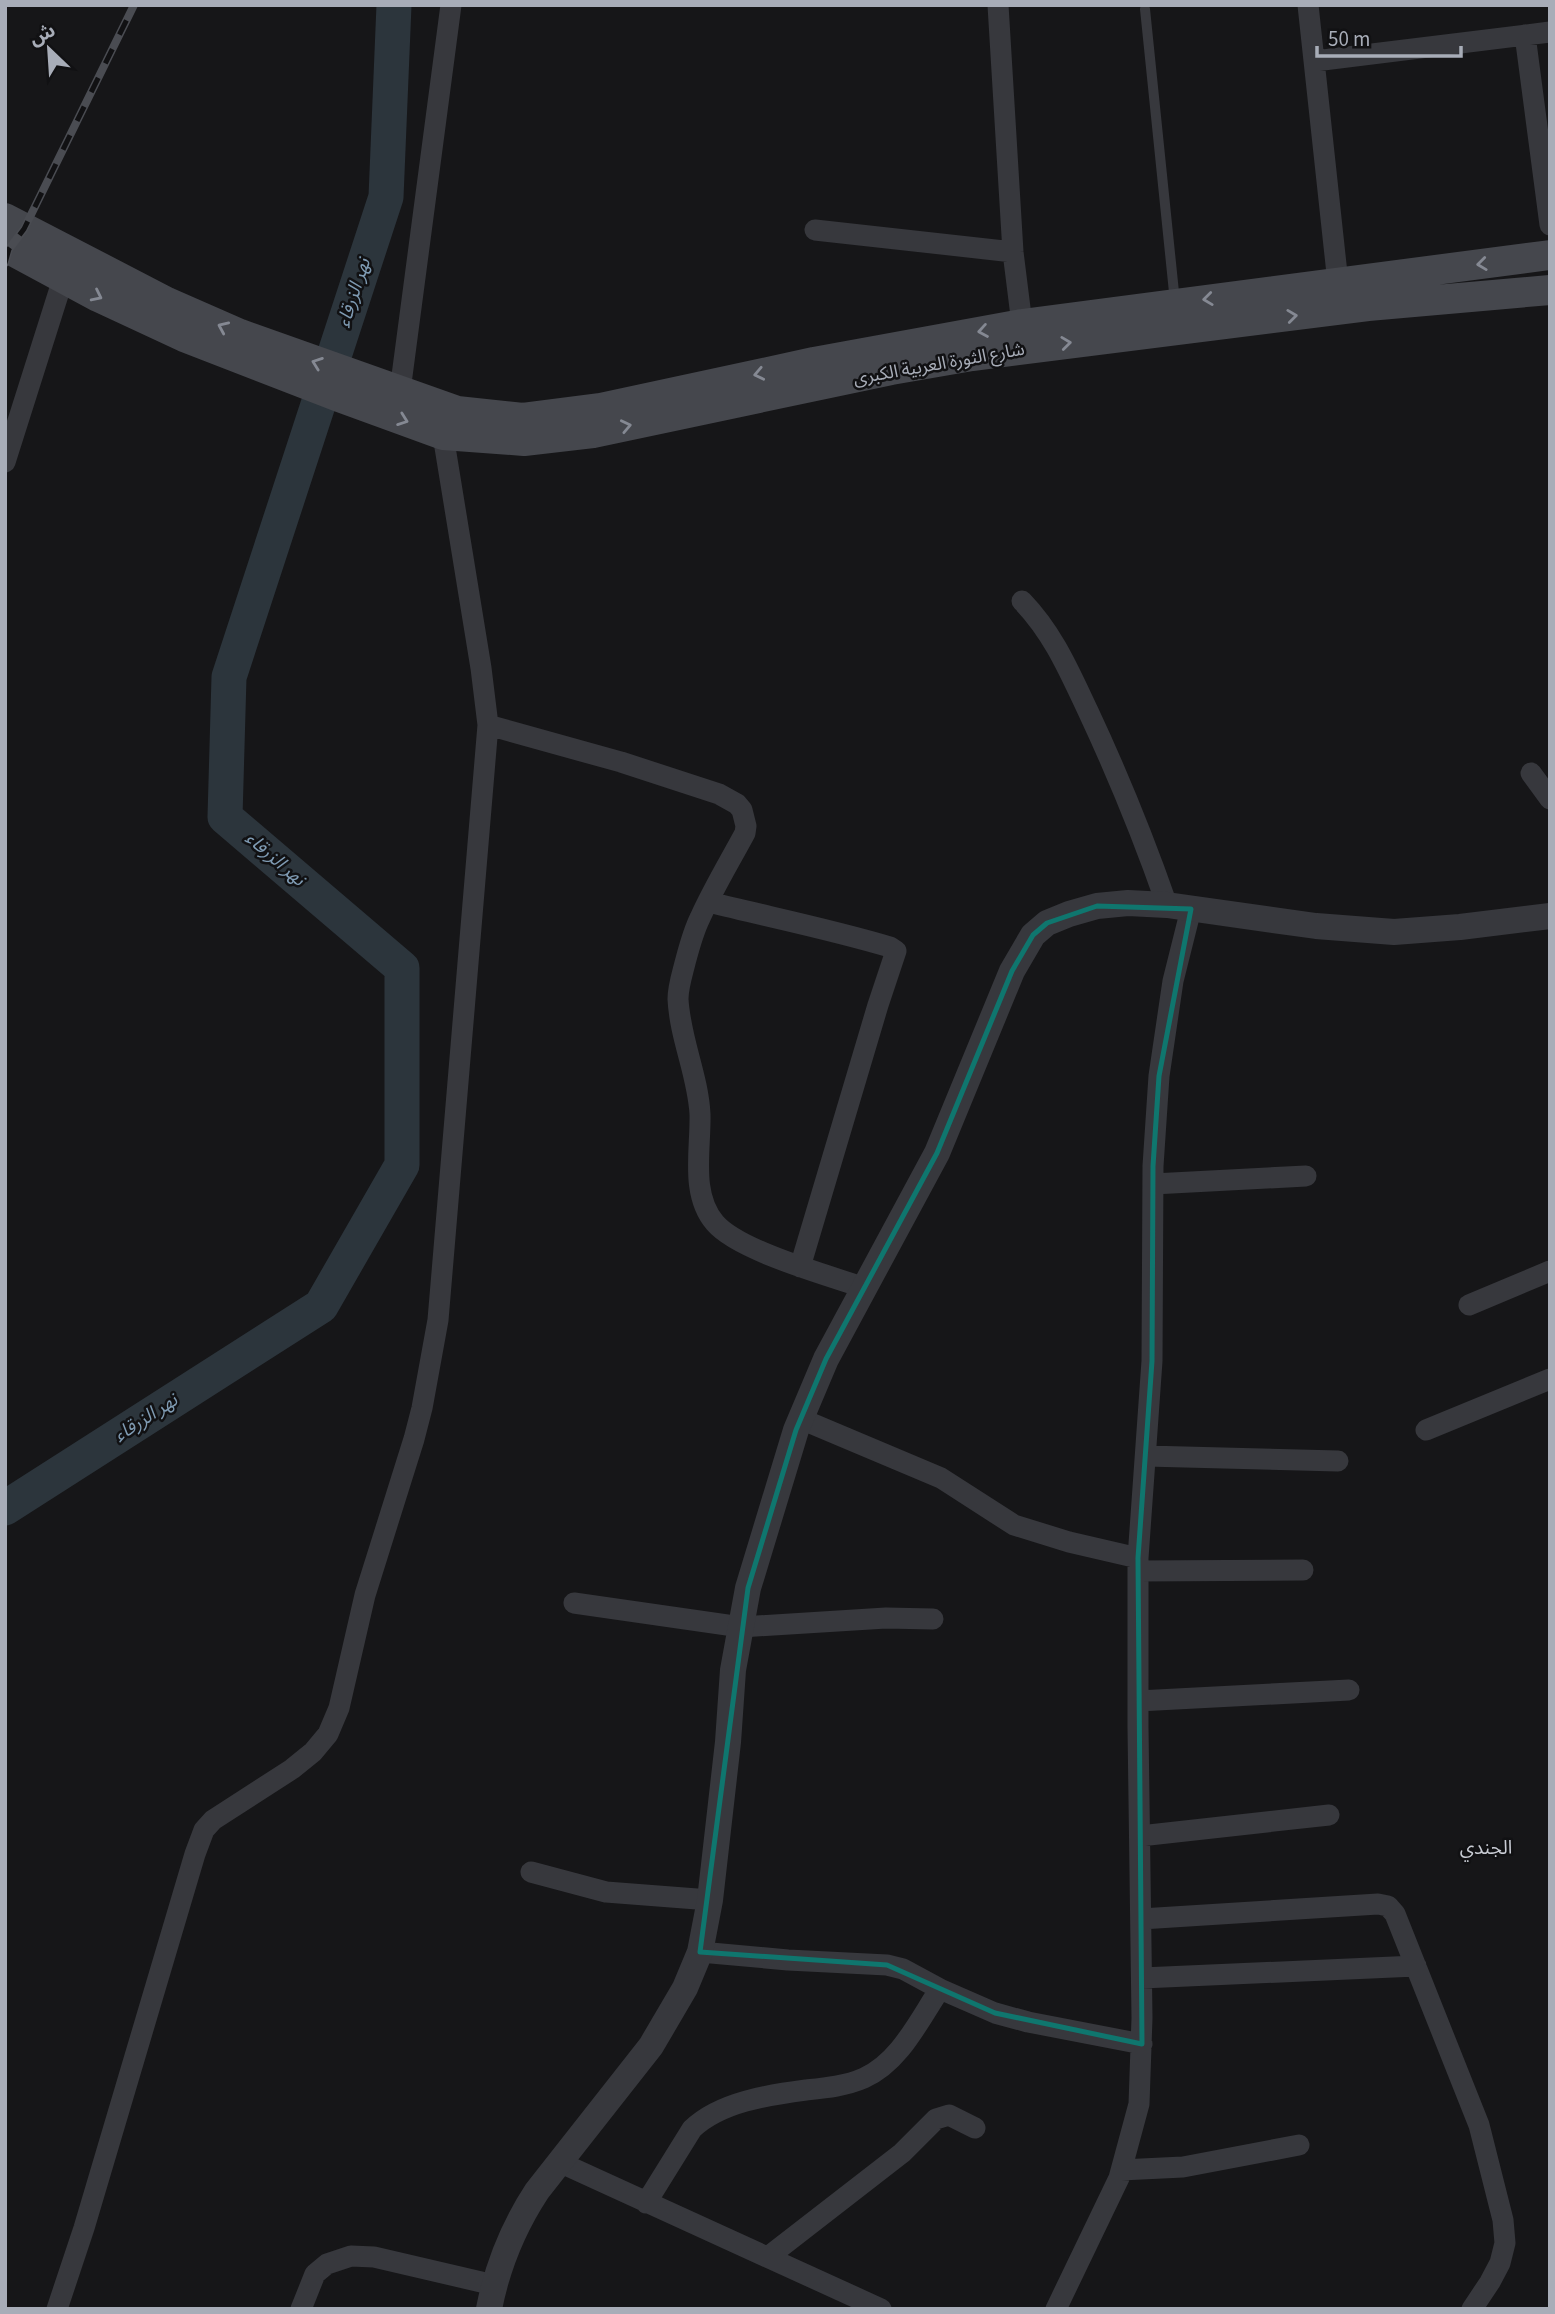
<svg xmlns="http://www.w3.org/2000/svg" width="1555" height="2314" font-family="'Source Sans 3','Noto Sans Arabic',sans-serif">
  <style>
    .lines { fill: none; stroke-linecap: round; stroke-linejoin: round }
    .river { stroke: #2c353c; stroke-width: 35 }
    .service { stroke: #37383d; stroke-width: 10 }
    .minor { stroke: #37383d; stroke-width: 21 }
    .tertiary { stroke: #37383d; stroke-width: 26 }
    .secondary { stroke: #45474d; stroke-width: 30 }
    .rail-casing { stroke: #4a4c52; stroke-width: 8 }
    .rail { stroke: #111113; stroke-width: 5; stroke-dasharray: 16; stroke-linecap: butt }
    .oneway { stroke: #858993 }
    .marked { fill: none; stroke: #0f766e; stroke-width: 5; stroke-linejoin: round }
    .labels { text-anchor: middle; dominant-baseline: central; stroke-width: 5; stroke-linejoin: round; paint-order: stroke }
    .street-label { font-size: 18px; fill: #a8adb8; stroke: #111113 }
    .water-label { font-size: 19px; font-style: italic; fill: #7f9bb3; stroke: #111113 }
    .neighbourhood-label { font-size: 19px; fill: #c9ccd4; stroke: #111113 }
  </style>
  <rect width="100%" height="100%" fill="#161618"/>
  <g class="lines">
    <!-- river -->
    <path class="river" d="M5,1508L321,1306L402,1165V968L225,817L229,677L386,197L394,5"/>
    <!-- service -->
    <path class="service" d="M1145,9L1175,302"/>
    <!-- minor -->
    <path class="minor" d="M998,5L1013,252L1022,324
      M1308,5L1338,283
      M1525,35L1550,225
      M1315,61L1550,32
      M815,230L1013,252
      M400,391L451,5
      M443,435L481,668L488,725L621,762L719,794L737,804L742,810L746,826L745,833C730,861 713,889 700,918C693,932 689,948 685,963C682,975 678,987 678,999C680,1039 698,1075 700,1114C701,1149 690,1194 715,1223C739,1251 827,1275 865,1288
      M5,462L63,279
      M1022,601C1053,633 1069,671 1088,711C1118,775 1144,839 1167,905
      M1531,773L1550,799
      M709,902C769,917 830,929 890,947L896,951L878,1005L800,1267
      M1153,1184L1306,1176
      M1469,1305L1550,1271
      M801,1419L941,1478L1014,1525L1069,1542L1138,1558
      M1426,1430L1550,1379
      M1146,1456L1338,1461
      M1138,1571L1303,1570
      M574,1603L741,1627L886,1618L933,1619
      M1138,1701L1349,1690
      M1140,1836L1329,1815
      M531,1872L606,1892L710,1900
      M1141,1919L1378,1904L1388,1906L1395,1914L1479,2125L1503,2220L1505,2243L1500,2263L1490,2282L1472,2309
      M700,1952L788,1960L887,1965L903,1969L940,1989L995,2013L1028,2022L1142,2044
      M1142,1978L1416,1966
      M559,2162L881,2309
      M1121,2170L1183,2167L1299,2145
      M646,2203L692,2129C720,2102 768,2095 806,2090C825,2088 846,2086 864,2078C900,2062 919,2020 940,1989
      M768,2257L902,2153L936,2119L949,2115L975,2128
      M57,2309L84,2228L195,1854L204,1830L213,1820L292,1769L313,1752L328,1734L339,1708L365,1595L414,1439L422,1408L438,1320L488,725
      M301,2309L315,2274L327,2264L351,2256L374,2257L494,2285
      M1056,2309L1119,2178L1139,2104L1142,2018L1138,1727V1558L1152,1361L1153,1166L1159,1076L1173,981L1191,909"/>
    <!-- tertiary -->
    <path class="tertiary" d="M489,2309C497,2268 514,2226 537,2191L651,2046L685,1988L700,1952L710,1900L728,1742L733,1670L748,1588L796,1430L826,1359L937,1153L1012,971L1033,935L1047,923L1069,914L1097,906L1128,903L1167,905L1316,926L1394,932L1460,927L1550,916"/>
    <!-- secondary -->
    <path class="secondary" d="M5,218L167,302L240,334L457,411L523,418L601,408L814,362L1022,324L1550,255
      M5,247L98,297L184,337L339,397L443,435L524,441L593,433L891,370L972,356L1368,306L1550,290"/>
    <!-- rail casing -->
    <g class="rail-casing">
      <path id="rail" d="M5,263L9,249L24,229L134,5"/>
    </g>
    <!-- rail -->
    <use href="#rail" class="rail"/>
  </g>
  <!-- one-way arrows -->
  <defs><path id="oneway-chevron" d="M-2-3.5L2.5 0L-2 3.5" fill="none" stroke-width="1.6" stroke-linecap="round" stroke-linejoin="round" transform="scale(1.75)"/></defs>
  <g class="oneway">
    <use href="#oneway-chevron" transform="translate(1482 264) rotate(173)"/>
    <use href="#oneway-chevron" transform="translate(97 296) rotate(26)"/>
    <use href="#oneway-chevron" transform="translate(1208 299) rotate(173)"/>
    <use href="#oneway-chevron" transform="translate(1292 316) rotate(-7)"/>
    <use href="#oneway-chevron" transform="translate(223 327) rotate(-156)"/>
    <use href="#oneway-chevron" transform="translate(983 331) rotate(170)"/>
    <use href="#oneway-chevron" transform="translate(1066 343) rotate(-7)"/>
    <use href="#oneway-chevron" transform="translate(317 363) rotate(-160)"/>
    <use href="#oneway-chevron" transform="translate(759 374) rotate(168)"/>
    <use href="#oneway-chevron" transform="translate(403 420) rotate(20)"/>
    <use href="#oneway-chevron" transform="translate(626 426) rotate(-12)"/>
  </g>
  <!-- marked area -->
  <path class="marked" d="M1097,906L1191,909L1159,1076L1153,1166L1152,1361L1138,1558L1142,2044L995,2013L887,1965L700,1952L748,1588L796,1430L826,1359L937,1153L1012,971L1033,935L1047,923Z"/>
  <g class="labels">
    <!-- street labels -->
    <g class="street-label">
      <text transform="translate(939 364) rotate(-10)">شارع الثورة العربية الكبرى</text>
    </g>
    <!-- water labels -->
    <g class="water-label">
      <text transform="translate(354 293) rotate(-72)">نهر الزرقاء</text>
      <text transform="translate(275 859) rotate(41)">نهر الزرقاء</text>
      <text transform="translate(146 1418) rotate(-33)">نهر الزرقاء</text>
    </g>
    <!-- neighbourhood labels -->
    <g class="neighbourhood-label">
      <text x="1486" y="1848">الجندي</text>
    </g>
  </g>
  <!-- border -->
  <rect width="1555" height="2314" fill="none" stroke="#a8adb8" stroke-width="14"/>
  <!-- north arrow -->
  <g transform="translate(49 49) rotate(335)" stroke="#111113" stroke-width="5" paint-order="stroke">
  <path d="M0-5L12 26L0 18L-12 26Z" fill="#a8adb8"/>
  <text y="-10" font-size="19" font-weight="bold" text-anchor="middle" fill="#a8adb8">ش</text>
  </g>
  <!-- scale -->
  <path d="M1317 46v10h144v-10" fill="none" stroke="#a8adb8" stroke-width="3.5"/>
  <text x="1328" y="46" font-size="21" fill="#a8adb8" stroke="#111113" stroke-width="5" paint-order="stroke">50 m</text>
</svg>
